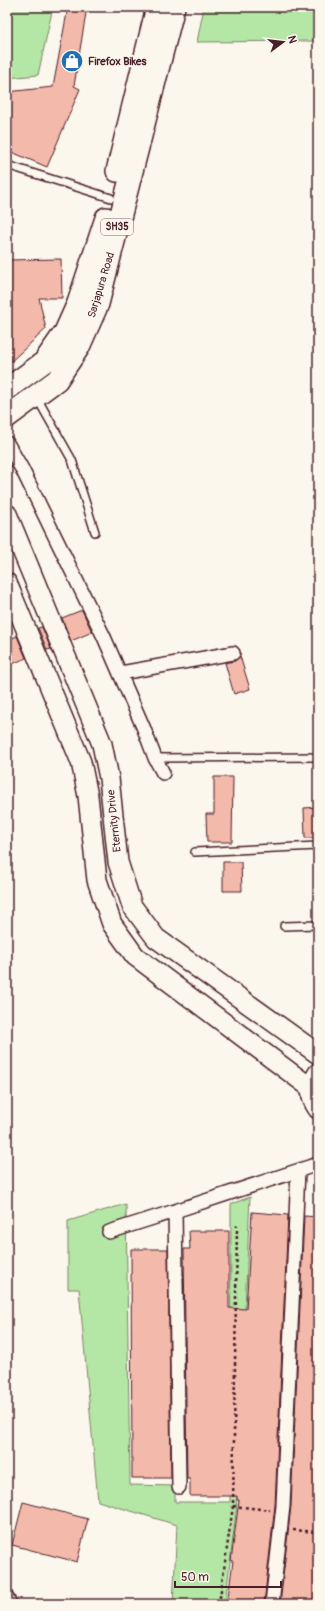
<svg xmlns="http://www.w3.org/2000/svg" width="325" height="1611" font-family="Pangolin,sans-serif">
  <style>
    .green { fill: #b4e6a6; stroke: #7f8268 }
    .building { fill: #f3b9ab; stroke: #4a1f2b }
    .lines { fill: none; stroke-linecap: round; stroke-linejoin: round }
    .lane-casing { stroke: #4a1f2b; stroke-width: 10 }
    .street-casing { stroke: #4a1f2b; stroke-width: 16 }
    .secondary-casing { stroke: #4a1f2b; stroke-width: 22 }
    .primary-casing { stroke: #4a1f2b; stroke-width: 24 }
    .path { stroke: #4a1f2b; stroke-width: 2.5; stroke-dasharray: 3 3; stroke-linecap: butt }
    .lane { stroke: #fbf7ec; stroke-width: 7 }
    .street { stroke: #fbf7ec; stroke-width: 13 }
    .secondary { stroke: #fbf7ec; stroke-width: 19 }
    .primary { stroke: #fbf7ec; stroke-width: 21 }
    .labels { text-anchor: middle; dominant-baseline: central; stroke-width: 4; stroke-linejoin: round; paint-order: stroke }
    .shield { fill: #fbf7ec; stroke: #7f6065; stroke-width: 1 }
    .shield-label { font-size: 10px; font-weight: bold; fill: #4a1f2b }
    .poi-label { font-size: 11px; font-weight: bold; fill: #4a1f2b; stroke: #fbf7ec; text-anchor: start }
    .street-label { font-size: 11px; fill: #4a1f2b; stroke: #fbf7ec }
  </style>
  <rect width="100%" height="100%" fill="#fbf7ec"/>
  <filter id="ink" filterUnits="userSpaceOnUse"><feTurbulence type="fractalNoise" baseFrequency=".025" numOctaves="2"/><feDisplacementMap in="SourceGraphic" scale="8" xChannelSelector="R" yChannelSelector="G"/><feConvolveMatrix kernelMatrix="1 2 1 2 8 2 1 2 1" color-interpolation-filters="sRGB"/></filter>
  <g filter="url(#ink)">
    <!-- green -->
    <path class="green" d="M7,7H53L38,75L7,78Z
      M204,7H318V41L197,42Z
      M250,1197L236,1513L225,1604H173L177,1525L98,1501L79,1289H68V1221L126,1204L130,1485L175,1486V1502H230L231,1204Z"/>
    <!-- building -->
    <path class="building" d="M68,7H87L74,86L80,89L47,167L7,150V92L53,87Z
      M61,259L62,298H39L46,329L7,365V260Z
      M82,610L92,632L71,641L62,618Z
      M42,627L51,649L47,650L38,628Z
      M17,636L26,658L10,665L7,658V640Z
      M240,656L250,689L234,694L225,663L235,661Z
      M214,777H233L232,842H207L206,814H214Z
      M318,807V838H305L304,808Z
      M223,862H241L242,891H223Z
      M252,1212L288,1215L275,1505L264,1604H227L233,1561H231L239,1500H237V1496H190V1479H187L184,1249H190L189,1231H229V1308L246,1309Z
      M304,1216L318,1217V1604H280L291,1506Z
      M131,1249H168L171,1478H132Z
      M23,1502L88,1519L77,1562L12,1545Z"/>
    <g class="lines">
      <!-- lane casing -->
      <g class="lane-casing">
        <path id="lane" d="M7,165L111,198
          M37,398L72,460L95,532
          M155,758L318,757
          M195,852L318,846
          M284,926L318,925"/>
      </g>
      <!-- street casing -->
      <g class="street-casing">
        <path id="street" d="M7,443L22,469L104,637L144,729L155,758L163,773
          M121,673L233,653
          M109,1232L175,1211
          M179,1487L175,1211L318,1164
          M7,1598L10,1604
          M272,1604L283,1506L298,1171"/>
      </g>
      <!-- secondary casing -->
      <g class="secondary-casing">
        <path id="secondary" d="M7,514L102,744L109,778L118,862L132,906L156,938L318,1054
          M7,583L81,762L88,796L97,880L112,924L135,956L311,1088
          M318,1073C310,1085 309,1097 318,1109"/>
      </g>
      <!-- primary casing -->
      <g class="primary-casing">
        <path id="primary" d="M117,171L157,7
          M7,389L44,362L65,332L78,303L106,218
          M7,417L57,380L79,347L98,304L174,7"/>
      </g>
      <!-- path -->
      <path class="path" d="M233,1506L270,1510
        M293,1530L318,1532
        M219,1604L233,1506L237,1225"/>
      <!-- lane -->
      <use href="#lane" class="lane"/>
      <!-- street -->
      <use href="#street" class="street"/>
      <!-- secondary -->
      <use href="#secondary" class="secondary"/>
      <!-- primary -->
      <use href="#primary" class="primary"/>
    </g>
  </g>
  <!-- icons -->
  <defs>
    <g id="shop-disc" transform="scale(1.15)"><circle r="9.5" fill="#1f6fb2" stroke="#fbf7ec"/><path d="M-5-2.5h2.3a2.7 3.5 0 0 1 5.4 0H5L5.5 6h-11ZM-1.5-2.5h3a1.5 2.3 0 0 0-3 0Z" fill="#fff"/></g>
  </defs>
  <g fill-rule="evenodd">
    <use href="#shop-disc" x="72" y="61"/>
  </g>
  <g class="labels">
    <!-- shield labels -->
    <rect class="shield" x="101" y="219" width="32" height="16" rx="3"/>
    <g class="shield-label">
      <text x="117" y="227">SH35</text>
    </g>
    <!-- poi labels -->
    <g class="poi-label">
      <text x="88" y="61">Firefox Bikes</text>
    </g>
    <!-- street labels -->
    <g class="street-label">
      <text transform="translate(101 285) rotate(-73)">Sarjapura Road</text>
      <text transform="translate(114 821) rotate(-96)">Eternity Drive</text>
    </g>
  </g>
  <!-- margin -->
  <rect width="325" height="1611" fill="none" stroke="#fbf7ec" stroke-width="24"/>
  <rect x="12" y="12" width="301" height="1587" fill="none" stroke="#4a1f2b" stroke-width="1.5" filter="url(#ink)"/>
  <!-- north arrow -->
  <g transform="translate(283 42) rotate(75)" stroke="#fbf7ec" stroke-width="3" paint-order="stroke">
  <path d="M0-3L7 15L0 10L-7 15Z" fill="#4a1f2b"/>
  <text y="-6" font-size="11" font-weight="bold" text-anchor="middle" fill="#4a1f2b">N</text>
  </g>
  <!-- scale -->
  <path d="M175 1581v6h106v-6" fill="none" stroke="#4a1f2b" stroke-width="2"/>
  <text x="181" y="1581" font-size="12" fill="#4a1f2b" stroke="#fbf7ec" stroke-width="3" paint-order="stroke">50 m</text>
</svg>
